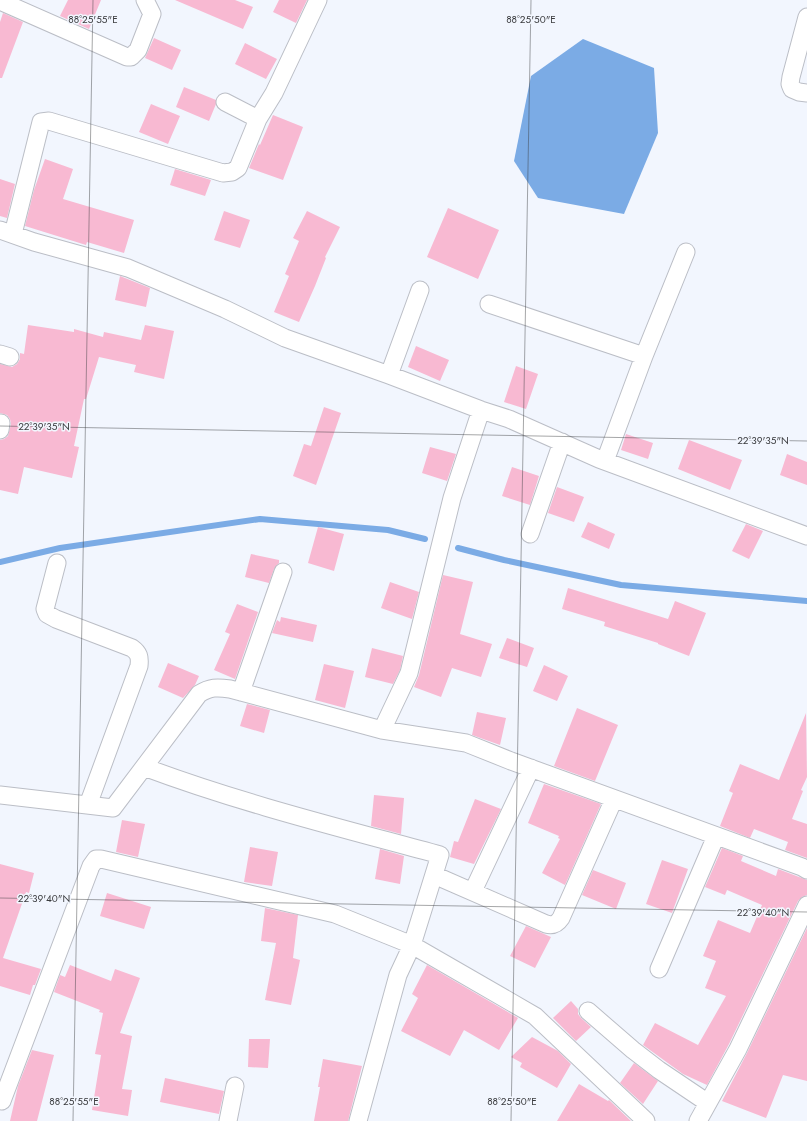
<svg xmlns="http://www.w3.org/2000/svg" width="807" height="1121" font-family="Jost,sans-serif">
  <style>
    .water { fill: #7babe5 }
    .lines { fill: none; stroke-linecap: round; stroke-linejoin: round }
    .stream { stroke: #7babe5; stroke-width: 6 }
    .building { fill: #f8b9d2 }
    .minor-casing { stroke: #bbbec6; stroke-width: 19 }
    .minor { stroke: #fff; stroke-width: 17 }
    .ticks { fill: none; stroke: #3a3b3e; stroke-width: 1; stroke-opacity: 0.45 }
    .ticks-label { font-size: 10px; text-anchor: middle; fill: #3a3b3e; stroke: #f2f6fe; stroke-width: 3; stroke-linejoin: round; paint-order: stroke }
  </style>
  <rect width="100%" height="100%" fill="#f2f6fe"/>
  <!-- water -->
  <path class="water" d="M583,39L654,68L658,133L624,214L538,198L514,161L531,76Z"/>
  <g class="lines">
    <!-- stream -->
    <path class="stream" d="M458,548L504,560L621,585L807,601
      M0,562L60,548L260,519L388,530L425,539"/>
  </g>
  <!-- building -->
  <path class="building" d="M68,0H101L89,29L60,16Z
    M175,0H235L253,7L243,29Z
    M279,0H307L296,23L273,12Z
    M3,13L23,22L2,78H0V22Z
    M154,38L181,50L172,70L145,58Z
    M245,43L277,59L266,79L235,64Z
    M184,87L216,100V104L209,121L176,107Z
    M151,104L180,116L168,144L139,132Z
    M273,115L303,127L283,180L249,168L259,144L260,145Z
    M45,159L73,169L63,199L134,220L124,253L87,242L86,245L25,226L34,190Z
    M175,169L211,180L205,196L170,185Z
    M0,179L15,184L7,218L0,216Z
    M448,208L499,230L478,279L427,257Z
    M224,211L250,220L240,248L214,240Z
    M307,211L340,227L325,257L326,258L315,286L299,322L274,312L289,276L285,274L299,241L293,238Z
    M120,276L150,288L146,307L115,300Z
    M28,325L74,332V329L103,337L104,332L141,340L145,325L174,331L164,379L134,372L136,365L99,357L86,399H84L74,446L79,447L72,478L24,467L18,494L0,490V440L4,439L8,436L11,424L10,419L7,415L0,413V364L12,367L17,364L20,359V353L24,354Z
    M416,346L449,360L440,381L408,367Z
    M516,366L538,374L526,409L504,402Z
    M324,407L341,413L316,485L293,476L304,444L311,446Z
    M626,434L653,443L648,459L621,450Z
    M689,440L742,460L730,490L678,469Z
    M430,447L456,454L447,481L422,473Z
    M787,454L807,462V485L780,475Z
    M512,467L539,476L530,505L502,496Z
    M557,487L584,497L574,522L548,513Z
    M588,522L615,534L609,549L581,537Z
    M746,524L763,531L749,559L732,551Z
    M318,527L344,534L334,571L308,563Z
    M251,554L279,560V563L274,569L269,583L245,577Z
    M443,575L473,582L460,634L492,644L481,677L452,668L441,697L414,687L419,675Z
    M390,582L419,592L412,619L381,608Z
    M568,588L668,619L675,601L706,613L689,656L658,644V643L604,626L605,622L562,609Z
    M237,604L258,612L235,679L214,670L230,634L225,632Z
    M281,617L317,625L313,642L272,633L277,620L280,622Z
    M507,638L534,648L527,667L499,658Z
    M372,648L403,656L400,670L393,684L365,677Z
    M168,663L199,676L195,685L183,698L158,687Z
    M324,664L354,671L345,708L315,700Z
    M544,665L568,676L557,701L533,691Z
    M247,704L270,710L264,733L240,726Z
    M577,708L618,725L595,781L554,766Z
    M477,712L506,718L500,745L472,735Z
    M806,713L807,777L801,790L803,791L792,819L807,824V858L785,850L788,842L754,829L750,838L720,826L733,793L729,791L740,764L779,780Z
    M544,784L601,804L565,885L542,873L560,839L558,838L559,836L528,823Z
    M374,795L404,798L401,834L371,826Z
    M475,799L501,809L474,864L450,857L454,841L458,842Z
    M122,820L145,824L138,857L116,852Z
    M250,847L278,852L272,886L244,882Z
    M722,848L743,856L741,861L776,876L778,869L807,880V895L802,897L798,901L729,1044L707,1085L683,1074L643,1045L655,1023L698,1045L726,996L705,988L716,961L703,956L718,920L750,933L762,905L727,890L725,895L705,887Z
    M380,849L404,856L400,884L375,879Z
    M662,860L688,869L672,913L646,904Z
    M0,864L34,873L29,893L26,892L3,958L41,969L35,985H33L30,995L0,986Z
    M593,870L626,883L616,909L582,895Z
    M107,893L151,907L144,929L100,916Z
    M265,908L298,915L293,958L300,960L291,1005L265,1000L276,943L261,941Z
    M526,926L551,937L535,968L510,956Z
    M807,928V1081L783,1075L766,1118L722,1101L747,1053Z
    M70,965L111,981L115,969L140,978L120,1033L132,1036L122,1089L132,1090L128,1116L92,1110L101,1055L95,1054L103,1013L99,1012L100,1010L54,992L60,975L65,977Z
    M427,965L518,1018L499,1050L464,1030L450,1056L401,1031L418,998L412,994Z
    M571,1001L578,1009V1014L581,1018L591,1027L576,1041L553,1018Z
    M532,1037L558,1051L571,1064L557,1088L520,1067L522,1063L511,1057Z
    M249,1039H270L268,1068L248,1067Z
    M32,1050L54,1055L37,1121H10L18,1086Z
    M323,1059L362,1066L348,1121H314L320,1087H318Z
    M634,1063L658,1081L643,1104L620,1083Z
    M165,1078L224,1091L219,1114L160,1102Z
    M579,1084L608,1101L609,1100L631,1121H557Z"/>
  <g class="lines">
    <!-- minor casing -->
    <g class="minor-casing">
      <path id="minor" d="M0,1L127,57H131L138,50L152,14L145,0
        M807,17L791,77L790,84L792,89L799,92L807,93
        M225,102L258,119
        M0,230L34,242L128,268L225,309L285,338L389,375L481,410L509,419L599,459L807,536
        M13,234L41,122L49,121L223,173L232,172L238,168L258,119L274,93L318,0
        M489,304L644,356
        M0,354L10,357
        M389,375L420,290
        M0,423H1L0,430
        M605,461L644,356L686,252
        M530,534L562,442
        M57,563L45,609L47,614L56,619L132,648C139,653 140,657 139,666L88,805
        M241,692L283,572
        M382,730L409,673L452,498L481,410
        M144,767C240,803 341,828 440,855L412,945L398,975L358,1121
        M0,795L113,808L199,694C210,687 217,687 230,689L382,730L466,743L511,761L802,867L807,870
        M434,875L546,924C553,926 557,924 561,918L614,799
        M473,891L531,768
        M659,969L716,836
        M588,1011L633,1050L659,1070L708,1103
        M0,1100L2,1101L91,866L96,859H101L335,914L412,945L535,1016L646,1121
        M228,1121L235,1086
        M698,1121L738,1049L807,905"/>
    </g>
    <!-- minor -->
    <use href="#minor" class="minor"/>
  </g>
  <!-- ticks -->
  <path class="ticks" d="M0,426L807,441M0,898L807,912M73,1121L93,0M511,1121L531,0"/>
  <g class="ticks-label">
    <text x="93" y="23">88°25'55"E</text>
    <text x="531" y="23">88°25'50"E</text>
    <text x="44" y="430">22°39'35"N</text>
    <text x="763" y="444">22°39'35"N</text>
    <text x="44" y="902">22°39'40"N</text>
    <text x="763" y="916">22°39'40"N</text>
    <text x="74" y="1105">88°25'55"E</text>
    <text x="512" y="1105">88°25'50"E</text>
  </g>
</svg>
